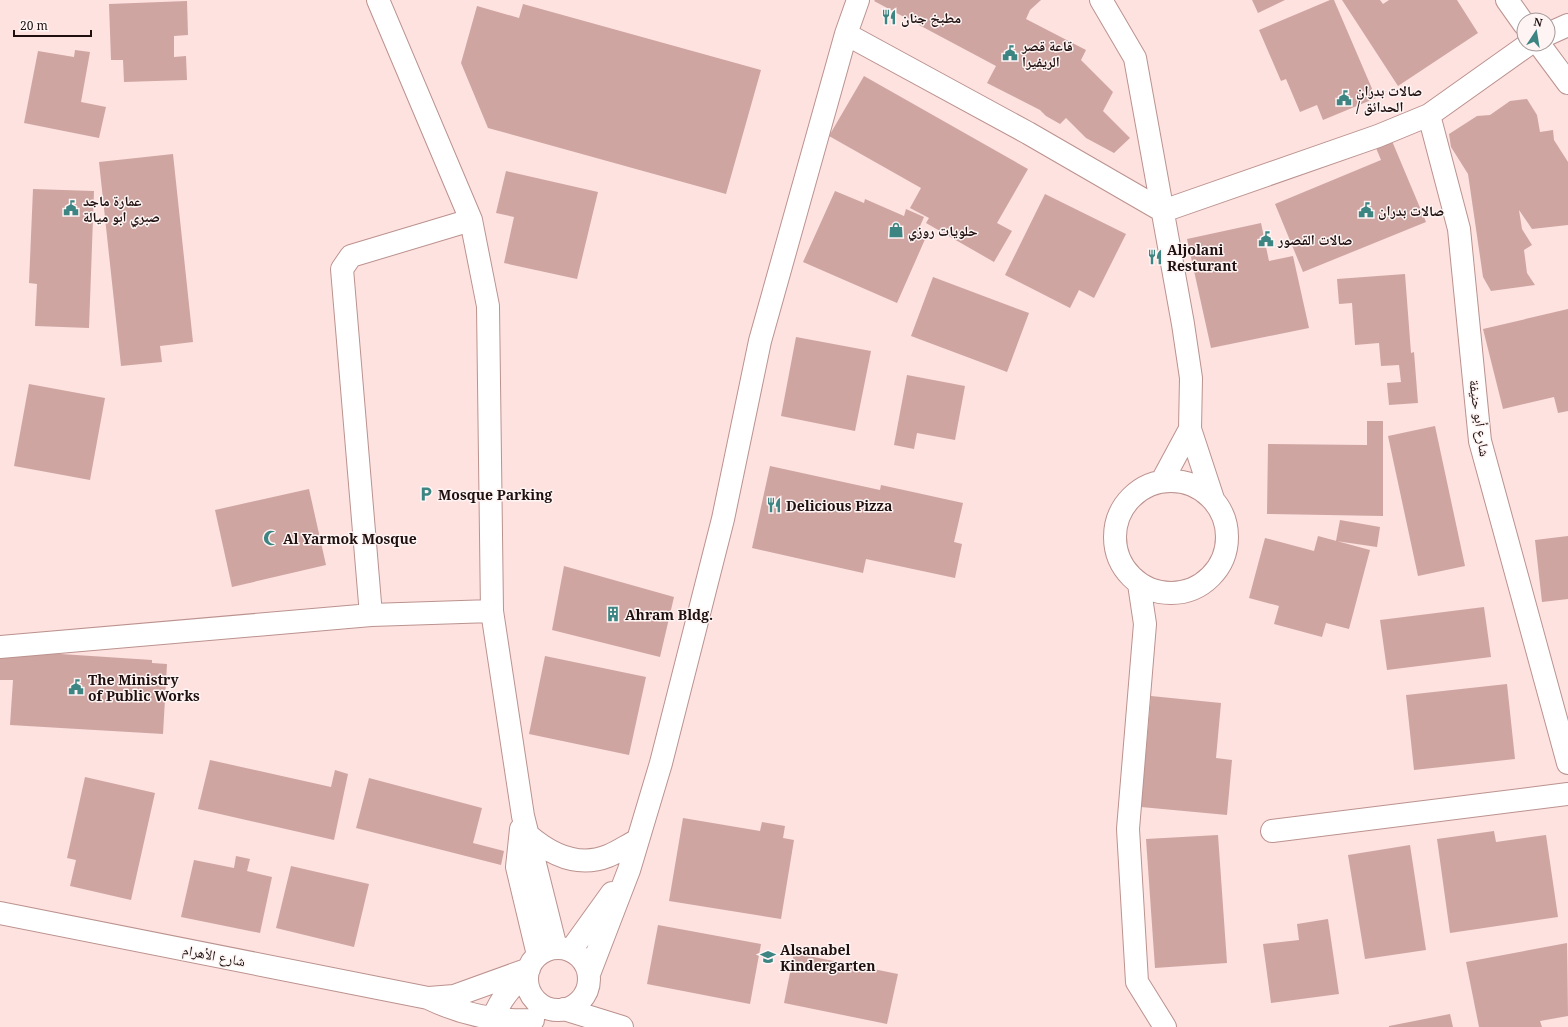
<svg xmlns="http://www.w3.org/2000/svg" width="1568" height="1027" font-family="'Noto Serif','Noto Naskh Arabic',serif">
  <style>
    .building { fill: #cfa5a1 }
    .lines { fill: none; stroke-linecap: round; stroke-linejoin: round }
    .minor-casing { stroke: #bb928e; stroke-width: 24 }
    .minor { stroke: #fff; stroke-width: 22 }
    .labels { text-anchor: middle; dominant-baseline: central; stroke-width: 3; stroke-linejoin: round; paint-order: stroke }
    .poi-label { font-size: 14px; font-weight: bold; fill: #1f100f; stroke: #fdf4f3; text-anchor: start }
    .street-label { font-size: 14px; fill: #1f100f; stroke: #fdf4f3 }
  </style>
  <rect width="100%" height="100%" fill="#fde2e0"/>
  <!-- building -->
  <path class="building" d="M875,0H1041L1030,10L1026,19L1086,50L1081,60L1113,92L1103,111L1130,138L1114,153L1086,138L1066,118L1060,124L1046,116L1040,110L987,83L996,66L874,1Z
    M1252,0H1285L1258,13Z
    M1330,0H1334L1376,98L1323,120L1317,105L1300,112L1286,79L1281,81L1259,30Z
    M1342,0H1380L1383,4L1389,0H1457L1478,33L1398,86Z
    M187,1L188,35L174,36V57L186,56L187,80L124,82L123,60H111L109,4Z
    M523,4L761,70L726,194L488,128L461,63L477,6L519,18Z
    M75,50L90,52L81,102L106,107L99,138L24,123L38,51L74,57Z
    M864,76L1028,169L997,223L1012,231L994,262L926,223L929,218L910,208L921,188L829,136Z
    M1527,99L1537,115L1540,132L1553,130L1554,140L1568,162V225L1532,229L1519,210L1522,229L1532,245L1524,250L1527,273L1535,285L1491,291L1483,277L1468,174L1451,147L1449,134L1477,116L1490,115L1510,101Z
    M1392,141L1426,222L1303,272L1275,204L1381,160L1376,148Z
    M173,154L193,342L160,346L162,362L121,366L99,162Z
    M506,171L598,192L577,279L504,263L514,217L496,213Z
    M33,189L94,191L89,328L35,326L37,284L29,283Z
    M835,191L864,203L865,199L904,216L906,209L924,217L917,233L926,237L897,303L803,262Z
    M1045,194L1126,234L1094,298L1079,290L1070,308L1005,275Z
    M1261,223L1269,261L1293,256L1309,328L1211,348L1187,239Z
    M1405,274L1411,353L1414,352L1418,403L1389,405L1387,383L1401,382L1399,365L1381,366L1379,343L1355,345L1352,303L1339,304L1337,279Z
    M933,277L1029,313L1007,372L911,336Z
    M1568,309V411L1558,413L1554,397L1503,409L1483,329Z
    M796,337L871,351L855,431L781,416Z
    M907,375L965,386L955,440L917,433L914,449L894,445Z
    M29,384L105,398L90,480L14,466Z
    M1367,421H1383V516L1267,514L1268,444L1367,445Z
    M1435,426L1465,566L1418,576L1388,436Z
    M770,466L880,490L881,485L963,503L954,542L962,544L955,578L866,559L863,573L752,548Z
    M309,489L326,565L232,587L215,510Z
    M1340,520L1380,527L1377,547L1336,541Z
    M1318,536L1370,550L1349,629L1326,623L1322,637L1274,624L1279,606L1249,598L1265,538L1314,551Z
    M1568,536V599L1542,602L1535,540Z
    M564,566L674,597L660,657L552,630Z
    M1484,607L1491,657L1387,670L1380,620Z
    M0,650L152,660V663L167,664L163,734L10,725L13,680H0Z
    M545,656L646,677L629,755L529,734Z
    M1507,684L1515,759L1414,770L1406,695Z
    M1151,696L1221,703L1216,758L1232,760L1227,815L1141,807Z
    M210,760L331,787L335,770L348,774L334,840L198,809Z
    M85,777L155,793L131,900L70,886L76,860L67,858Z
    M369,778L482,808L473,843L504,851L501,865L356,828Z
    M683,818L760,831L762,822L785,826L783,838L794,840L781,919L669,901Z
    M1494,831L1496,842L1546,835L1558,917L1450,933L1437,839Z
    M1218,835L1227,963L1155,968L1146,839Z
    M1410,845L1426,950L1365,959L1348,855Z
    M236,856L250,859L247,871L272,877L260,933L181,917L194,860L234,868Z
    M291,866L369,884L354,947L276,928Z
    M1328,919L1339,994L1271,1003L1263,944L1299,940L1297,924Z
    M658,925L761,944L750,1004L647,984Z
    M1567,943L1568,1016L1540,1021L1542,1027H1479L1466,962Z
    M794,953L898,974L887,1024L784,1003Z
    M1450,1014L1453,1027H1389V1026Z"/>
  <g class="lines">
    <!-- minor casing -->
    <g class="minor-casing">
      <path id="minor" d="M378,0L471,220L488,306L492,611L523,816L556,948
        M1101,0L1135,58L1183,324L1191,378L1190,429L1213,499
        M1507,0L1524,24
        M846,34L1028,133L1163,211L1378,136L1429,115L1529,44
        M1548,34L1568,25
        M1539,44L1568,83
        M1429,115L1459,229L1480,441L1568,763
        M1115 537a56 56 0 1 1 112 0a56 56 0 1 1-112 0Z
        M1162,481L1190,429
        M1139,584L1145,624L1128,829L1137,982L1165,1027
        M371,615L342,269L351,256L471,220
        M0,647L371,615L492,611
        M521,829L517,867L538,955
        M1272,831L1568,794
        M528,835C550,854 578,868 608,856C618,852 628,845 638,840
        M0,913L428,998C461,1014 496,1022 533,1020
        M527 979a31 31 0 1 1 62 0a31 31 0 1 1-62 0Z
        M571,950L612,893
        M589,974L629,870L661,763L723,519L760,341L846,34L858,0
        M429,998L454,996L529,969
        M564,1009L622,1027
        M491,1027C496,1003 510,989 526,971"/>
    </g>
    <!-- minor -->
    <use href="#minor" class="minor"/>
  </g>
  <!-- icons -->
  <defs>
    <g id="restaurant-bare" transform="scale(1.2)"><path d="M-5-6h1v4h1v-4h1v4h1v-4h1v5L-1.5 .5V6h-2V.5L-5-1ZM5-6V6H3V1.5H1.5Q1.5-4 5-6Z" fill="#3c8583" stroke="#fdf4f3" stroke-width="2.5" paint-order="stroke"/></g>
    <g id="civic-bare" transform="scale(1.2)"><path d="M-.6-6.5H3V-4.5H.6V-3L4-1V1h2V6H-6V1h2V-1L-.6-3ZM-1.2 2.5V6h2.4V2.5Z" fill="#3c8583" stroke="#fdf4f3" stroke-width="2.5" paint-order="stroke"/></g>
    <g id="shop-bare" transform="scale(1.2)"><path d="M-5-2.5h2.3a2.7 3.5 0 0 1 5.4 0H5L5.5 6h-11ZM-1.5-2.5h3a1.5 2.3 0 0 0-3 0Z" fill="#3c8583" stroke="#fdf4f3" stroke-width="2.5" paint-order="stroke"/></g>
    <g id="parking-bare" transform="scale(1.2)"><path d="M-3.5-5.5H1a3.5 3.5 0 0 1 0 7H-1V5.5H-3.5ZM-1-3.4V-.6H.8a1.4 1.4 0 0 0 0-2.8Z" fill="#3c8583" stroke="#fdf4f3" stroke-width="2.5" paint-order="stroke"/></g>
    <g id="mosque-bare" transform="scale(1.2)"><path d="M3.5-4.9A6 6 0 1 0 3.5 4.9A5 5 0 1 1 3.5-4.9Z" fill="#3c8583" stroke="#fdf4f3" stroke-width="2.5" paint-order="stroke"/></g>
    <g id="building-bare" transform="scale(1.2)"><path d="M-4-6H4V6H1V3H-1V6H-4ZM-2.5-4.3h1.7v1.8h-1.7ZM.8-4.3h1.7v1.8H.8ZM-2.5-1h1.7V.8h-1.7ZM.8-1h1.7V.8H.8Z" fill="#3c8583" stroke="#fdf4f3" stroke-width="2.5" paint-order="stroke"/></g>
    <g id="school-bare" transform="scale(1.2)"><path d="M0-5L7-2L0 1L-7-2ZM-4 1L0 2.5L4 1V4Q0 6-4 4Z" fill="#3c8583" stroke="#fdf4f3" stroke-width="2.5" paint-order="stroke"/></g>
  </defs>
  <g fill-rule="evenodd">
    <use href="#restaurant-bare" x="889" y="17"/>
    <use href="#civic-bare" x="1010" y="53"/>
    <use href="#civic-bare" x="1344" y="98"/>
    <use href="#civic-bare" x="71" y="208"/>
    <use href="#civic-bare" x="1366" y="210"/>
    <use href="#shop-bare" x="896" y="230"/>
    <use href="#civic-bare" x="1266" y="239"/>
    <use href="#restaurant-bare" x="1155" y="257"/>
    <use href="#parking-bare" x="426" y="494"/>
    <use href="#restaurant-bare" x="774" y="505"/>
    <use href="#mosque-bare" x="271" y="538"/>
    <use href="#building-bare" x="613" y="614"/>
    <use href="#civic-bare" x="76" y="687"/>
    <use href="#school-bare" x="768" y="957"/>
  </g>
  <g class="labels">
    <!-- poi labels -->
    <g class="poi-label">
      <text x="901" y="17">مطبخ جنان</text>
      <text x="1022" y="45">قاعة قصر<tspan x="1022" dy="16">الريفيرا</tspan></text>
      <text x="1356" y="90">صالات بدران<tspan x="1356" dy="16">/ الحدائق</tspan></text>
      <text x="83" y="200">عمارة ماجد<tspan x="83" dy="16">صبري ابو ميالة</tspan></text>
      <text x="1378" y="210">صالات بدران</text>
      <text x="908" y="230">حلويات روزي</text>
      <text x="1278" y="239">صالات القصور</text>
      <text x="1167" y="249">Aljolani<tspan x="1167" dy="16">Resturant</tspan></text>
      <text x="438" y="494">Mosque Parking</text>
      <text x="786" y="505">Delicious Pizza</text>
      <text x="283" y="538">Al Yarmok Mosque</text>
      <text x="625" y="614">Ahram Bldg.</text>
      <text x="88" y="679">The Ministry<tspan x="88" dy="16">of Public Works</tspan></text>
      <text x="780" y="949">Alsanabel<tspan x="780" dy="16">Kindergarten</tspan></text>
    </g>
    <!-- street labels -->
    <g class="street-label">
      <text transform="translate(1480 418) rotate(82)">شارع أبو حنيفة</text>
      <text transform="translate(214 955) rotate(11)">شارع الأهرام</text>
    </g>
  </g>
  <!-- north arrow -->
  <g transform="translate(1536 32) rotate(12)"><circle r="19" fill="#fdf4f3" stroke="#a49998"/>
  <path d="M0-3L7 15L0 10L-7 15Z" fill="#3c8583"/>
  <text y="-6" font-size="11" font-weight="bold" text-anchor="middle" fill="#1f100f">N</text>
  </g>
  <!-- scale -->
  <path d="M14 30v6h77v-6" fill="none" stroke="#1f100f" stroke-width="2"/>
  <text x="20" y="30" font-size="12" fill="#1f100f" stroke="#fdf4f3" stroke-width="3" paint-order="stroke">20 m</text>
</svg>
